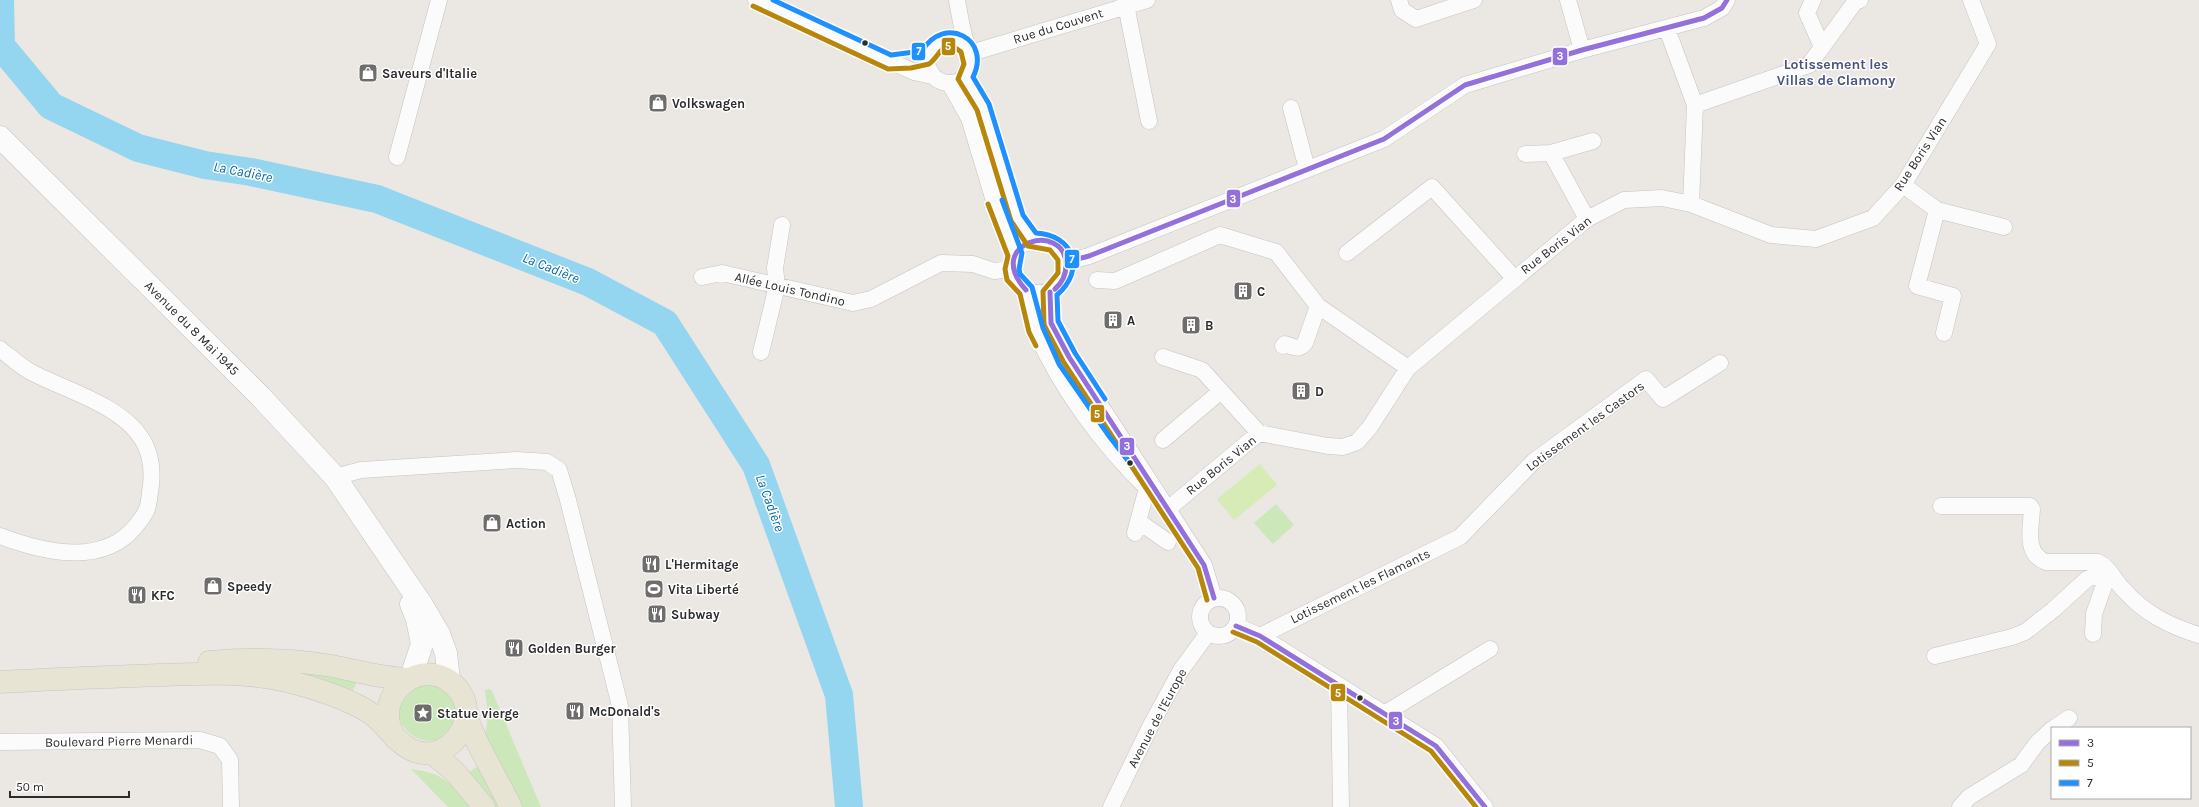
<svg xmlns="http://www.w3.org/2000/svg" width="2199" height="807" font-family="Karla,sans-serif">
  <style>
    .green { fill: #cce7ba }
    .pitch { fill: #d7ebb7 }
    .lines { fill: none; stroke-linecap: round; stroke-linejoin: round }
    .river { stroke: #94d5ef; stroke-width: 28 }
    .street-casing { stroke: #c4c3c3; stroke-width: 17 }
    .secondary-casing { stroke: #c4c3c3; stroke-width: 23 }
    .primary-casing { stroke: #c6c4c2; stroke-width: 23 }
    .street { stroke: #fcfbfb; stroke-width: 16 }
    .secondary { stroke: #fcfbfb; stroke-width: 22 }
    .primary { stroke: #e8e4d4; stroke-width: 22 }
    .bus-1-casing { stroke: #fff; stroke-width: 8 }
    .bus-2-casing { stroke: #fff; stroke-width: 8 }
    .bus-3-casing { stroke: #fff; stroke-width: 8 }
    .bus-1 { stroke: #9370db; stroke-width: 5 }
    .bus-2 { stroke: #b8860b; stroke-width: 5 }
    .bus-3 { stroke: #1e90ff; stroke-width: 5 }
    .bus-dot { fill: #2c2c2c; stroke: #fff; stroke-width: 1.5 }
    .labels { text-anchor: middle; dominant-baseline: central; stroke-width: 3; stroke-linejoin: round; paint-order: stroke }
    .street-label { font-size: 13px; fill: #2c2c2c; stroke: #fff }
    .poi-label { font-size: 13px; font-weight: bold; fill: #2c2c2c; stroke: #fff; text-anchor: start }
    .neighbourhood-label { font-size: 14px; font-weight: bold; fill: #4a5280; stroke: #fff }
    .water-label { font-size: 14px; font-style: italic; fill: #076ba6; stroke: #fff }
    .line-badge { stroke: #fff; stroke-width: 1.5 }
    .badge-label { font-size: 11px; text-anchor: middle; font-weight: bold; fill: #fff }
  </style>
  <rect width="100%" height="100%" fill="#ebe7e2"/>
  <!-- green -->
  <path class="green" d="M1276,504L1294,525L1273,544L1254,523Z
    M250,665L358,679L351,695Z
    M421,684L439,685L456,704C456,709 457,717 456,722C438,764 379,727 406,695C409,690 416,687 421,684Z
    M490,689L492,691L541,807H523L485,738L488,715L485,690Z
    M478,766L506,807H493L468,773Z
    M411,769C446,774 449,782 472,807H448Z"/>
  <!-- pitch -->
  <path class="pitch" d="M1260,464L1277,485L1234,520L1217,499Z"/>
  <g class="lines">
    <!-- river -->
    <path class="river" d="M0,0L1,46L51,106L138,148L205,165L251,172L377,199L588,282L665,323L756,465L839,695L849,807"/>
    <!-- street casing -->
    <g class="street-casing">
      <path id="street" d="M756,0L914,72L932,76
        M957,0C960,16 962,33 968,48C969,52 971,55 972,59C973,72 962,83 950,83C941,83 934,79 930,71C917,47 949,28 968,48
        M1125,0L1149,121
        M1399,0L1402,10L1416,19L1474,0
        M1568,0L1582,50
        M1813,0L1807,13L1822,47
        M1667,29L1695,105L1691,204
        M971,53L1147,0
        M965,77L983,107L1017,218L1032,240
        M950,84L969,118L1000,221L1015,255
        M1695,105L1809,65L1855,2L1860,0
        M1291,108L1307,169
        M1525,154L1551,153
        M397,157L439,0
        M1903,185L1937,210L2004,227
        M1937,210L1917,286L1953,296L1944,333
        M1587,219L1551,153L1593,141
        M1012 266a27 27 0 1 1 54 0a27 27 0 1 1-54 0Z
        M1347,253L1432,187L1514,278
        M1066,262L1089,256L1384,139L1465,85L1582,50L1704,18L1722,8L1727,0
        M702,277L722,273L853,303L871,299L941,263L973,264L994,271L1012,269
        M1097,280L1115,281L1122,278L1220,235L1276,252L1318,306L1408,368
        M1026,290C1029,303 1031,319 1036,332C1060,387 1103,446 1147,488
        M1050,292L1051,323L1069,357L1204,565L1214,598
        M1283,346L1285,344C1294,347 1299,351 1305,343L1318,306
        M0,349C9,356 19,365 29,371C64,390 120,404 142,439C152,455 153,475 150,492C148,511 147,512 135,527C102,567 42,552 0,536
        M761,352L777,286L775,268L782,225
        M1163,357L1202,370L1259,433
        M1163,440L1221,391
        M335,477L361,470L517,460L547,462L559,470L568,500L620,706L623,807
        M1941,506H2030L2032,509C2031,528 2024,554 2046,562H2098C2110,568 2114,580 2123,589C2144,613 2169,626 2199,635
        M1168,509L1259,433L1328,446L1343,447L1357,442L1370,427L1408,368L1587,219L1624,200L1662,198L1691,204L1771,235L1816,239L1873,218L1903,185L1988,44L1971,0
        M1138,521L1168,542
        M1135,533L1147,488
        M1200 617a19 19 0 1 1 38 0a19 19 0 1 1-38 0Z
        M1236,626L1260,636L1436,746L1485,807
        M2093,634L2094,614L2109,571
        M1260,636L1460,537L1534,461L1646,379L1663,399L1720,363
        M1935,656L2012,637L2025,632L2053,610L2087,579L2109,571
        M1339,685L1341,807
        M1384,714L1490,649
        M2054,728L2069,718
        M0,742L200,740L220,746L230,760L231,807
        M1111,807L1151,725L1181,670L1208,633
        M1960,807L1969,797L2021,765L2037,743L2052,729"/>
    </g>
    <!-- secondary casing -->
    <g class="secondary-casing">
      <path id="secondary" d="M0,137L261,397L335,477L422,605L439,634L446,653L449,681
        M411,604L417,619L422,644L411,677"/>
    </g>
    <!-- primary casing -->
    <g class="primary-casing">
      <path id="primary" d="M209,662C250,658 291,659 332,666C359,671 379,678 408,679
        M0,682C53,679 106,677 159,675C201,674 245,671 287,681C312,687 353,700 373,715C391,729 404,757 432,753C459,748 476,715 460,692C430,649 367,692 395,738
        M466,717L478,744L511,807
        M432,753L455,772L484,807"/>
    </g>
    <!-- street -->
    <use href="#street" class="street"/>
    <!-- secondary -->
    <use href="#secondary" class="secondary"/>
    <!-- primary -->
    <use href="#primary" class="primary"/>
    <!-- bus-1 casing -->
    <g class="bus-1-casing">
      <path id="bus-1" d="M1066,262L1089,256L1384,139L1465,85L1582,50L1704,18L1722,8L1727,0
        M1026,290C982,242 1066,220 1066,265C1066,274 1062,283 1055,289
        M1050,292L1051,323L1069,357L1204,565L1214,598
        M1236,626L1260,636L1436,746L1485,807"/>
    </g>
    <!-- bus-2 casing -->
    <g class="bus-2-casing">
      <path id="bus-2" d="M753,6L888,69L911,68L929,64C941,56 942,36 961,52L964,64L958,79L977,110L1011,221L1028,246L1050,250L1058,260V273L1043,291L1044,325L1063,361L1198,568L1207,600
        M988,204L1008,256L1005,269L1007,280L1020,294L1029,332L1036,346
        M1233,632L1257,642L1431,751L1476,807"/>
    </g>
    <!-- bus-3 casing -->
    <g class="bus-3-casing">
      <path id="bus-3" d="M773,0L891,55L922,51C944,14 992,39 973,77L989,104L1023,215L1036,233C1074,235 1086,270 1057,295L1058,321L1075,353L1105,399
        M1002,200L1022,253L1019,269L1020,274L1032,287L1043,328L1059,364L1109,436L1129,462"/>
    </g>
    <!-- bus-1 -->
    <use href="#bus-1" class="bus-1"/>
    <!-- bus-2 -->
    <use href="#bus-2" class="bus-2"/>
    <!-- bus-3 -->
    <use href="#bus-3" class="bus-3"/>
  </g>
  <!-- icons -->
  <defs>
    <g id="shop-square" transform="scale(1)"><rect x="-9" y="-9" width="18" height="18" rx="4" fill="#6f6d6c" stroke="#fff"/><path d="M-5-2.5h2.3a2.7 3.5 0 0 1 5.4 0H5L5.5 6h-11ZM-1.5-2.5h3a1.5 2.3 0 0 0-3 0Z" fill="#fff"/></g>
    <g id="building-square" transform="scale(1)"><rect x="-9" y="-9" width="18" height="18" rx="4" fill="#6f6d6c" stroke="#fff"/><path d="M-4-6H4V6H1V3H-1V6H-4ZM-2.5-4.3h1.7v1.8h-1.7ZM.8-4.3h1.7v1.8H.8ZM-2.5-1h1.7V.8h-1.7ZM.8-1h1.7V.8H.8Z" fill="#fff"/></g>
    <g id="restaurant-square" transform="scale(1)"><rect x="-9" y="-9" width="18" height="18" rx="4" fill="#6f6d6c" stroke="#fff"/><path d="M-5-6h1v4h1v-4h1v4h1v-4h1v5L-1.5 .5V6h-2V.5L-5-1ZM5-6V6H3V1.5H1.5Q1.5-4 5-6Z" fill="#fff"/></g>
    <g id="stadium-square" transform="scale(1)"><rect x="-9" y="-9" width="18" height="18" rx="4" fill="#6f6d6c" stroke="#fff"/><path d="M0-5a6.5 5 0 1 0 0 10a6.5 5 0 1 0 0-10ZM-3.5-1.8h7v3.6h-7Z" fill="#fff"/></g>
    <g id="sight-square" transform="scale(1)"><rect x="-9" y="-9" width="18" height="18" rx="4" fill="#6f6d6c" stroke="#fff"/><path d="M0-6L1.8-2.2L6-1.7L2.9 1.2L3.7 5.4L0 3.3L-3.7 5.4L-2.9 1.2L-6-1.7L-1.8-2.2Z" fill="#fff"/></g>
  </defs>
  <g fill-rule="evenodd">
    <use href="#shop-square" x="368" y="73"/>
    <use href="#shop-square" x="658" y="103"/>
    <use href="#building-square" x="1243" y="291"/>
    <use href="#building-square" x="1113" y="320"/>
    <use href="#building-square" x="1191" y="325"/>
    <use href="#building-square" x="1301" y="391"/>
    <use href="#shop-square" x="492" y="523"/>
    <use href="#restaurant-square" x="651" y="564"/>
    <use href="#shop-square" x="213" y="586"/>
    <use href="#stadium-square" x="654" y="589"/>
    <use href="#restaurant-square" x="137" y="595"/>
    <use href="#restaurant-square" x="657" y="614"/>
    <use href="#restaurant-square" x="514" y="648"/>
    <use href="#restaurant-square" x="575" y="711"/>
    <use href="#sight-square" x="423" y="713"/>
  </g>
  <!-- markers -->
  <g class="bus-dot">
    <circle cx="865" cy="43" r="3.5"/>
    <circle cx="1130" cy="463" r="3.5"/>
    <circle cx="1360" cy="698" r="3.5"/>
  </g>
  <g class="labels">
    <!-- street labels -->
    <g class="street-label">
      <text transform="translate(1058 26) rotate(-17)">Rue du Couvent</text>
      <text transform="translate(1920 154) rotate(-57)">Rue Boris Vian</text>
      <text transform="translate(1556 245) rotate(-38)">Rue Boris Vian</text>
      <text transform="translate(790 289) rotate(13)">Allée Louis Tondino</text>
      <text transform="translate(192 328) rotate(45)">Avenue du 8 Mai 1945</text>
      <text transform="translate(1585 426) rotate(-36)">Lotissement les Castors</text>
      <text transform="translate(1221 465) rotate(-39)">Rue Boris Vian</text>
      <text transform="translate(1360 586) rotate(-26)">Lotissement les Flamants</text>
      <text transform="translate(1157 718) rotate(-62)">Avenue de l'Europe</text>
      <text transform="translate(119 741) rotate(-1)">Boulevard Pierre Menardi</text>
    </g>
    <!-- poi labels -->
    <g class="poi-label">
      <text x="382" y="73">Saveurs d'Italie</text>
      <text x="672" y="103">Volkswagen</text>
      <text x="1257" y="291">C</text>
      <text x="1127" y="320">A</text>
      <text x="1205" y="325">B</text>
      <text x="1315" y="391">D</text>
      <text x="506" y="523">Action</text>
      <text x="665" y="564">L'Hermitage</text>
      <text x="227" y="586">Speedy</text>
      <text x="668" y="589">Vita Liberté</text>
      <text x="151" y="595">KFC</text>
      <text x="671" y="614">Subway</text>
      <text x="528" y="648">Golden Burger</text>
      <text x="589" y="711">McDonald's</text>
      <text x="437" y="713">Statue vierge</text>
    </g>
    <!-- neighbourhood labels -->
    <g class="neighbourhood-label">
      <text x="1836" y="64">Lotissement les<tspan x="1836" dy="16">Villas de Clamony</tspan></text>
    </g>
    <!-- water labels -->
    <g class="water-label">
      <text transform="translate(243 172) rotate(11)">La Cadière</text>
      <text transform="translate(551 268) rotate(22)">La Cadière</text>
      <text transform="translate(770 503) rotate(70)">La Cadière</text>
    </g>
  </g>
  <g class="line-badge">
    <rect x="941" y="37" width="15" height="19" rx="4" fill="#b8860b"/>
    <rect x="911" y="42" width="15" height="19" rx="4" fill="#1e90ff"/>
    <rect x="1552" y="47" width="16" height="19" rx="4" fill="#9370db"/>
    <rect x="1226" y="189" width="15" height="19" rx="4" fill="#9370db"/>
    <rect x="1064" y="249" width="16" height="20" rx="4" fill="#1e90ff"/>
    <rect x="1090" y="404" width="15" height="19" rx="4" fill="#b8860b"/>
    <rect x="1119" y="437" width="16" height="19" rx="4" fill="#9370db"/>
    <rect x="1330" y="683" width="16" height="19" rx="4" fill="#b8860b"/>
    <rect x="1388" y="711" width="15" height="19" rx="4" fill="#9370db"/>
  </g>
  <g class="badge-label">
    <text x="948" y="50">5</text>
    <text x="919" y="55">7</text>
    <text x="1560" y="60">3</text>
    <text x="1233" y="203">3</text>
    <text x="1072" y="263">7</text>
    <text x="1097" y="418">5</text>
    <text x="1127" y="450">3</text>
    <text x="1338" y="697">5</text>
    <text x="1396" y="725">3</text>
  </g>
  <!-- legend -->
  <rect x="2051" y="727" width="140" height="72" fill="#ffffff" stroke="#ababab"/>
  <rect x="2059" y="740" width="20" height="6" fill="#9370db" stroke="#ababab"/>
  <text x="2087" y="747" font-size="12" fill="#2c2c2c">3</text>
  <rect x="2059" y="760" width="20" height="6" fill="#b8860b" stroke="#ababab"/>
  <text x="2087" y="767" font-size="12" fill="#2c2c2c">5</text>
  <rect x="2059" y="780" width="20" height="6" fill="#1e90ff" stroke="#ababab"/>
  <text x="2087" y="787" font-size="12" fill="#2c2c2c">7</text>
  <!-- scale -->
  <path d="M10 791v6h119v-6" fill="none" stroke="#2c2c2c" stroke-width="2"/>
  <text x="16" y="791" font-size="12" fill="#2c2c2c" stroke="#ffffff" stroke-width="3" paint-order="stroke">50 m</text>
</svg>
